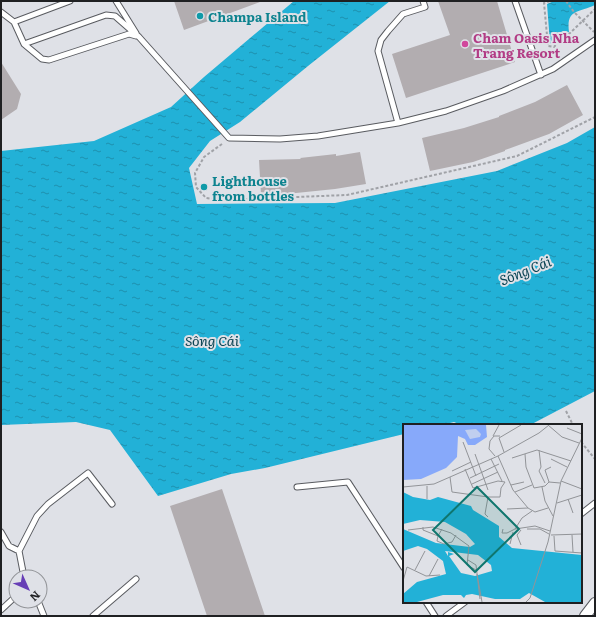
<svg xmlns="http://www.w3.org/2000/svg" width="596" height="617" font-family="Literata,serif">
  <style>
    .water { fill: url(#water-ripples) }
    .building { fill: #b2adb0 }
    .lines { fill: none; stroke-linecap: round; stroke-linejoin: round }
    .service-casing { stroke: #595b60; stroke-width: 7 }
    .minor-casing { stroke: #595b60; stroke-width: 12 }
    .path { stroke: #a0a2a7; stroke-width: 2; stroke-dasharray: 3 2; stroke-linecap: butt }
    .service { stroke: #fff; stroke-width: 5 }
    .minor { stroke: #fff; stroke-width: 10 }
    .culture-dot { fill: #0f9aa8; stroke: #dfe1e7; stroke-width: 1.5 }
    .hotel-dot { fill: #d1479c; stroke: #dfe1e7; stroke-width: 1.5 }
    .labels { text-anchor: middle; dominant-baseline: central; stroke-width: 4; stroke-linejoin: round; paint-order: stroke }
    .culture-label { font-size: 13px; font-weight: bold; fill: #0d838f; stroke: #dfe1e7; text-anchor: start }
    .hotel-label { font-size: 13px; font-weight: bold; fill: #b23c85; stroke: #dfe1e7; text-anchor: start }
    .water-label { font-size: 14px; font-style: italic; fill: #0b4454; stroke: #dfe1e7 }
    .inset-road { fill: none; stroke: #929498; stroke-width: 1 }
    .view { fill: #0f766e; fill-opacity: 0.15; stroke: #0f766e; stroke-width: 2 }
    .inset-edge { fill: none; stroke: #1f2022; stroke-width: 2 }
  </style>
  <defs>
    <pattern id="water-ripples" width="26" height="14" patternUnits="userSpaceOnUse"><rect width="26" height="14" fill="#22b1d7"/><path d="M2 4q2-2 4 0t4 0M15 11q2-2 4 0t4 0" fill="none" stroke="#1d90ae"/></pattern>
  </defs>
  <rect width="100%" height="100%" fill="#dfe1e7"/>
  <!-- water -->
  <path class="water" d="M294,1H390L308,66L240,122L210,141L189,168L197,204L335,203L497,171L567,143L595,127V391L530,425H461L454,422L442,425H404V434L265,468L231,474L158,496L110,430L76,422L1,425V151L94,141L171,107L204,77Z
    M554,1H595V5C578,13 566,9 569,32L559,37L554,44L550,43L547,4Z"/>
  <!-- building -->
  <path class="building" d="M174,1H260V2L184,30Z
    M438,1H497L515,62L406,98L392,54L450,35Z
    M1,62L21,94L17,109L1,120Z
    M567,85L583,115L549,134L505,150V151L473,162L430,171L422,138L464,128L499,117V116L535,102Z
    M360,152L366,184L335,189L296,193L261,195L259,160L301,159L300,158L336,154V156Z
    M222,489L265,616H207L170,506Z"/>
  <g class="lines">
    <!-- service casing -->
    <g class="service-casing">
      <path id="service" d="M116,1L136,33
        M515,1L541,75
        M1,12L14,22L24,44L42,59L49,60L129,34L136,36
        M14,22L70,1
        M24,44L106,15L115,16L139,37L229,138L280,139L318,136L398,123L446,111L503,91L553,69L595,40
        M398,123L378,51L381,40L388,31L403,14L425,7L423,1
        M297,487L348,482L404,568
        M581,514L595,503
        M1,532L9,546L19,551
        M24,577L19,551L37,516L48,504L88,473L112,504
        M38,601L44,616
        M426,602L435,616
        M1,610L16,596
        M93,616L136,579
        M446,616L465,602"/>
    </g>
    <!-- minor casing -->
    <g class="minor-casing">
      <path id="minor" d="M585,616L595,603"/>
    </g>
    <!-- path -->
    <path class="path" d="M550,1L544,3L548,46L554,47L561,39L569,34L595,9
      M566,1L574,12L594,32
      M222,144L204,157L195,173L196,187L206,198L220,200L347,195L517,156L595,117
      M566,411L573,425
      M581,442L595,459"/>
    <!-- service -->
    <use href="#service" class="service"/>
    <!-- minor -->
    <use href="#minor" class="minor"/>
  </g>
  <!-- markers -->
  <g class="culture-dot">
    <circle cx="200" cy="16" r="4"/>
    <circle cx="204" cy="187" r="4"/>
  </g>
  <circle class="hotel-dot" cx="465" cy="44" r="4"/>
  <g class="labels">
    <!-- culture labels -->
    <g class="culture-label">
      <text x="208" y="16">Champa Island</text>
      <text x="212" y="180">Lighthouse<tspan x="212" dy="15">from bottles</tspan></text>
    </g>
    <!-- hotel labels -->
    <g class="hotel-label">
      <text x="473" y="37">Cham Oasis Nha<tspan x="473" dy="15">Trang Resort</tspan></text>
    </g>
    <!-- water labels -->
    <g class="water-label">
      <text transform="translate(525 270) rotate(-22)">Sông Cái</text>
      <text x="212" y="340">Sông Cái</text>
    </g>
  </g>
  <!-- overview -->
  <g transform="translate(403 424)">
    <rect width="179" height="179" fill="#dfe1e7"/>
    <path d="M0,1H83L84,13L72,21H65L62,15L55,12L54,33L43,44L18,55L0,56Z" fill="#87a9fa"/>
    <path d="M73,5L78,10L77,13L67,15L62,6Z" fill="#c0cfef"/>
    <path d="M0,68L10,73L27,76L35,73L68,82L70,86L96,102V113L109,124L179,131V178H142L126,169L117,175H92L69,170L63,171L61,174L58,171H40L14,178H0V170L14,158L43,150L40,137L24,125L15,122L0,127V105L33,119L67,123L72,120L63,110L42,98L17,96L0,100ZM42,127L75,131L88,141L89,147L72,152L58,149L46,132L51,130L45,128V132Z" fill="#22b1d7" fill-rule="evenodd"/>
    <path class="inset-road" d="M145,1L159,13L176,19M164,4L179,10M90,12L96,1M60,18L73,52M136,26L138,43L136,47L142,59M101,28L96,14L118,1M72,30L85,66M122,30L123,43L131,64L142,62L146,58L157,59M92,32L86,25L87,17L91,12H97M95,32L136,9L146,1M109,34L134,26L168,37M88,35L99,57M148,35L164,43M62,45L70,64L95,57L102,58M49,47L68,38M47,53L49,68L85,73H97L98,64L102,58M67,54L96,40M158,57L179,65M146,58L142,46L148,43M69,60L95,48M108,61L121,58M24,62V75M0,63L31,60L95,32L110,66L125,84L132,88L145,84M139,63L142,77L150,92M112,68L129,61M85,73L82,90L85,93M165,75L170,89M154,79L179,71M104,85L125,84M129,87L119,94L112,105L132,102L147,107M20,103V106L35,112L39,105M100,105L99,109H104L112,105M124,105H137L146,110M5,106L30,103L48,109L66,122L64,141L73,146M118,106L114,111L118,121M148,111L179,110M169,111L170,128M35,112L34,117L41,120L49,118L53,111M151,112L152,127L179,129M107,120L110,108M65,136L73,141L77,175M12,146L22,127M74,150L79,178M26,152L35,135M0,157L4,143L23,152L37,151M123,178L127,174L145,118L158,57L179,14"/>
    <path class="view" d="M74,63L116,105L72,148L30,106Z"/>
    <rect width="179" height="179" class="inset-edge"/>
  </g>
  <!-- border -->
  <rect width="596" height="617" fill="none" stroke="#1f2022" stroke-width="4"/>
  <!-- north arrow -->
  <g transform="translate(28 589) rotate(135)"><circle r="19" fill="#dfe1e7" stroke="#929498"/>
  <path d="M0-3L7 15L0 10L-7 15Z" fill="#673eb6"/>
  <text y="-6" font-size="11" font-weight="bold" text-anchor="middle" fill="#1f2022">N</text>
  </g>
</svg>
